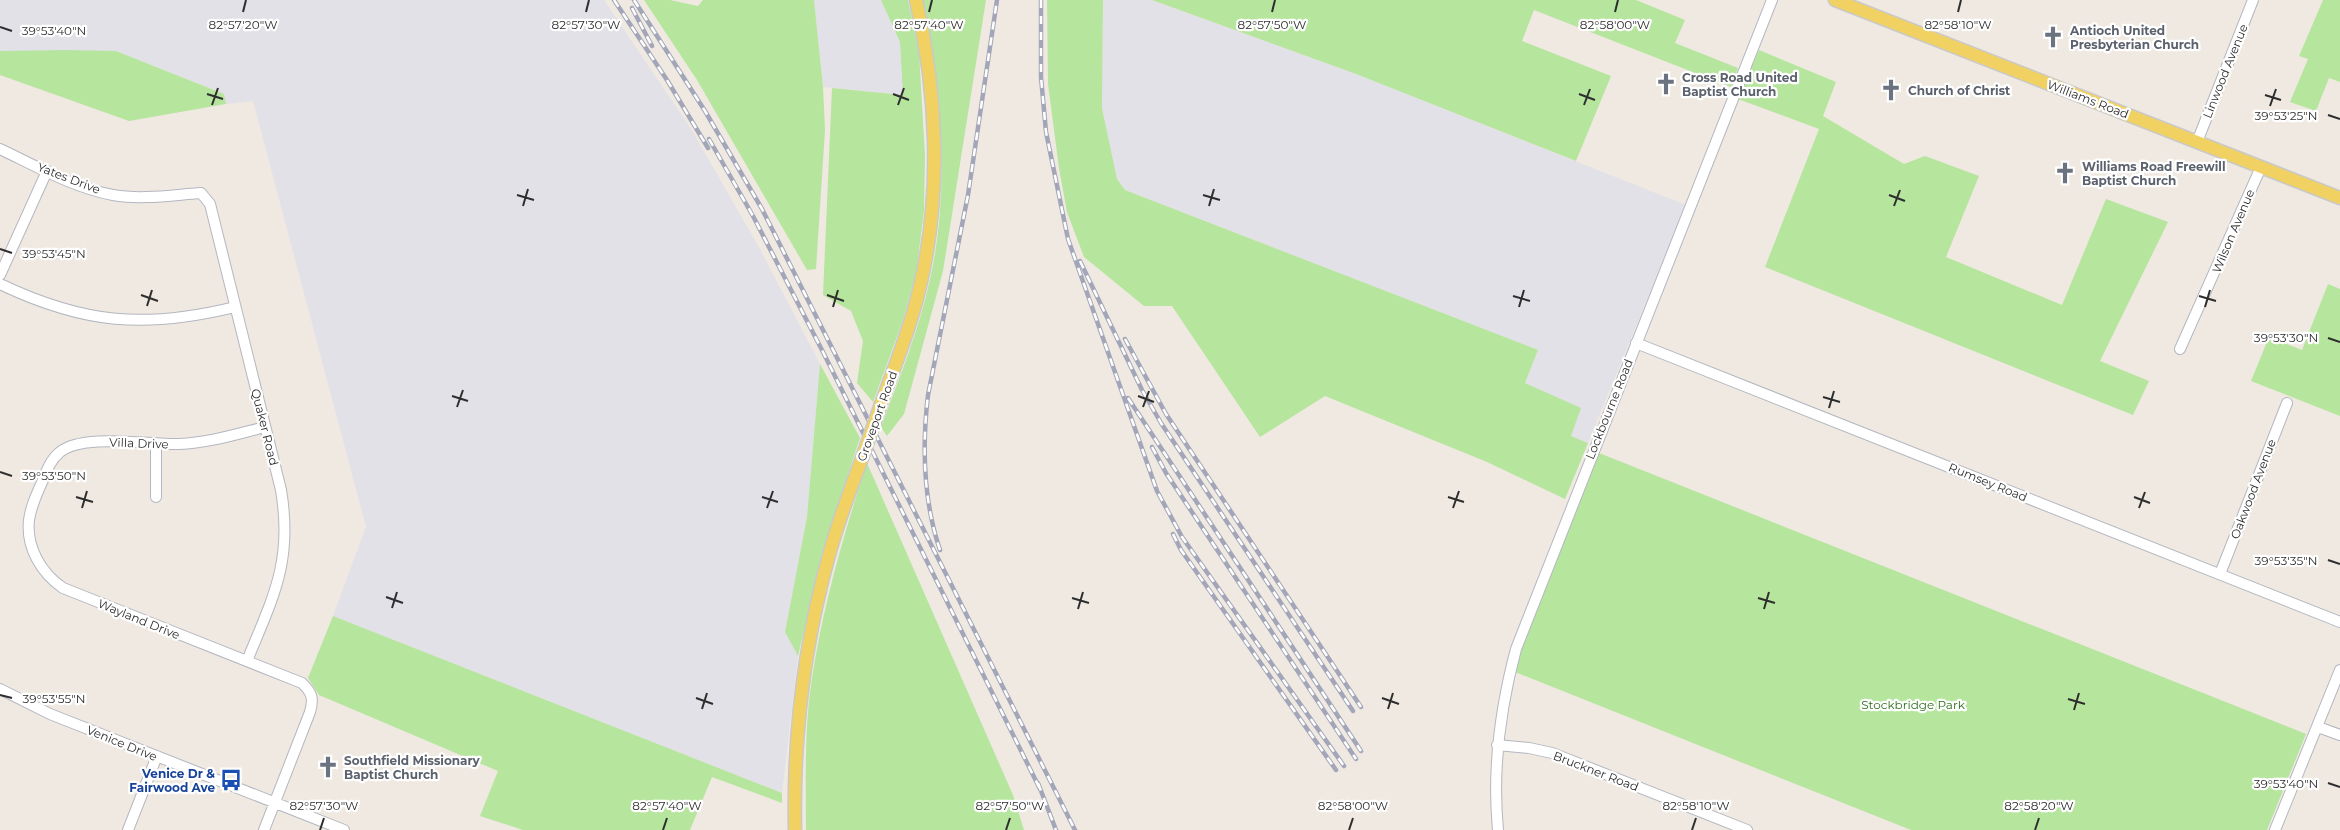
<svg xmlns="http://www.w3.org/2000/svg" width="2340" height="830" font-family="Montserrat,sans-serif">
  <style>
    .industrial { fill: #e3e1e8 }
    .green { fill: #b6e59e }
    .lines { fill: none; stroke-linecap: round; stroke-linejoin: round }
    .minor-casing { stroke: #b4b7c1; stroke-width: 12 }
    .major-casing { stroke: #c9c9c9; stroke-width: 15 }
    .minor { stroke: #fff; stroke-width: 10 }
    .major { stroke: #f2d163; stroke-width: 12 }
    .rail-casing { stroke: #a3a6b8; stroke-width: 4.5 }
    .rail { stroke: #fff; stroke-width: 2.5; stroke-dasharray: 8; stroke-linecap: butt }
    .major-bridge-casing { stroke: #c9c9c9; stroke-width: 15; stroke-linecap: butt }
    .major-bridge { stroke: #f2d163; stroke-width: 12 }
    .ticks { fill: none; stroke: #2e2e2e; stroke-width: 2 }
    .labels { text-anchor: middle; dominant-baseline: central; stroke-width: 4.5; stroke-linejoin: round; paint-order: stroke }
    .worship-label { font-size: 12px; font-weight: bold; fill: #5b616d; stroke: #fff; text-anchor: start }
    .street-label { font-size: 12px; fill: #2e2e2e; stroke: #fff }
    .park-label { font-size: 12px; fill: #2c6e1b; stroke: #fff }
    .transit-label { font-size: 12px; font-weight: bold; fill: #164399; stroke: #fff; text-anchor: end }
    .ticks-label { font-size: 12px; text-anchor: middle; fill: #2e2e2e; stroke: #fff; stroke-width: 4.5; stroke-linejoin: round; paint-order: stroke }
  </style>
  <rect width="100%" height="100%" fill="#efe9e1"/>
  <!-- industrial -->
  <path class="industrial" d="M0,0H604L691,129L760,249L820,364L807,517L785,632L798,656L782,793L333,616L366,527L253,101L226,104L224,94L116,51H0Z
    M814,0H881L900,42L903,95L823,87Z
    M1103,0H1152L1356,74L1686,205L1588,443L1571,436L1580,408L1525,383L1538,350L1125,190L1117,179L1102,108Z"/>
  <!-- green -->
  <path class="green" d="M644,0H670L698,6L703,0H814L823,87L825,130L816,269L807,270L697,80Z
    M881,0H908L919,52L925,156L924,211L916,274L902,323L873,402L857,383L863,341L851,311L823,295L832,88L903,95L900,42Z
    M923,0H986L943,271L904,414L887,436L881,427C899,379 919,330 930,279C951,186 940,93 923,0Z
    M1047,0H1103L1102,108L1117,179L1125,190L1538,350L1525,383L1581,408L1571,436L1588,443L1565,499L1487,462L1325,396L1260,437L1172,306H1144L1084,257L1067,212L1059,168L1048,84Z
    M1152,0H1636L1685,20L1675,43L1738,68L1731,87L1534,10L1522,41L1611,76L1576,161L1356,74Z
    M2323,0H2340V82L2329,78L2316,111L2290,102L2308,59L2299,56Z
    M65,50L116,51L224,94L226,104L129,121L0,75V51Z
    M1759,50L1836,82L1823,116L1904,164L1925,156L1979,176L1946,257L2062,305L2106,199L2168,222L2100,361L2149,381L2133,415L1765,267L1819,129L1738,99Z
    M2328,284L2340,289V416L2251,381L2269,337L2302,350Z
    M820,364L860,438L822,553L798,656L785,632L807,517Z
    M1599,453L2306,734L2267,830H1911L1515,672L1522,648Z
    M867,463L1013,795L1024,830H806C806,782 804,733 811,685C822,609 843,536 867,463Z
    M333,616L782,793V803L712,777L690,830H523L480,816L498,771L319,695L308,678Z"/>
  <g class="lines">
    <!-- minor casing -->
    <g class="minor-casing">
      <path id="minor" d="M2197,142L2253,0
        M0,149C36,166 74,188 113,195C142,200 172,195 201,193L210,204L281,490C293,562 273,597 247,661
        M0,275L47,171
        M0,284C84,324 145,329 235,307
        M1636,343L2340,622
        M2180,349L2261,167
        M156,444V497
        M2220,574L2287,403
        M0,689L50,714L344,830
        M2318,727L2340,735
        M1497,745L1529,748L1552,753L1747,830
        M128,830L157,756
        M264,830L310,712C314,698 312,693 302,683L63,588C41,573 26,547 29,520C31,506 37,493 43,480C47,470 51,459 60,452C83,433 149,445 179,444C208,443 237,434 265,427
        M1498,830C1492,768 1500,709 1516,649L1772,0
        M2275,830L2340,670"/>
    </g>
    <!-- major casing -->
    <g class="major-casing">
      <path id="major" d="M1835,0L2340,198
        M881,404C895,365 911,326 920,286C942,193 937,92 916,0
        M795,830C793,737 804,645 829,555C838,522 850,490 862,458"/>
    </g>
    <!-- minor -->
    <use href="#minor" class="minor"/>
    <!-- major -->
    <use href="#major" class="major"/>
    <!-- rail casing -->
    <g class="rail-casing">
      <path id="rail" d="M614,0L667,80L708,148
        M634,0L705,111L762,209L1075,830
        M1041,0V77L1046,132L1068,239L1157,491L1182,537L1344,766
        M632,8L652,46
        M709,139L753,216L823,352L1040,789
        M1080,261L1142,390L1161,423L1353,711
        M1125,339L1166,414L1361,707
        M1128,398L1361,751
        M1152,447L1166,473L1356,759
        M1173,534L1181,550L1336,770
        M940,550C923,500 922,446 928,395L968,195L997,0
        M1038,783L1056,830"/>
    </g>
    <!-- rail -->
    <use href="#rail" class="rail"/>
    <!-- major-bridge casing -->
    <g class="major-bridge-casing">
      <path id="major-bridge" d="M862,458L881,404"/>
    </g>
    <!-- major-bridge -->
    <use href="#major-bridge" class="major-bridge"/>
  </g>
  <!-- ticks -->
  <path class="ticks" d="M243,12L246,0M586,12L589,0M929,12L932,0M1272,12L1275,0M1615,12L1618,0M1958,12L1961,0M0,27L12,31M207,94L223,99M893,94L909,100M1579,94L1595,100M2265,95L2281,100M212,105L218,88M898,105L904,88M1584,105L1590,89M2270,106L2276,89M2328,115L2340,119M517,195L534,200M1203,195L1220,200M1889,195L1905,201M523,206L528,189M1209,206L1214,189M1894,206L1900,190M0,249L12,253M141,295L158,301M827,295L844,301M1513,296L1530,301M2199,296L2216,301M147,306L152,290M833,307L838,290M1519,307L1524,290M2205,307L2210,290M2328,338L2340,342M452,396L468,401M1138,396L1154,402M1823,397L1840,402M457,407L463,390M1143,407L1149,391M1829,408L1834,391M0,472L12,476M76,497L93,502M762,497L778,502M1448,497L1464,502M2134,497L2150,503M82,508L87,491M767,508L773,491M1453,508L1459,491M2139,508L2145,492M2328,560L2340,564M386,597L403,603M1072,598L1089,603M1758,598L1775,603M392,608L397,592M1078,609L1083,592M1764,609L1769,592M0,695L12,698M696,698L713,704M1382,698L1399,704M2068,699L2085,704M702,709L707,693M1388,709L1393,693M2074,710L2079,693M2328,783L2340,787M320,830L324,818M663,830L667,818M1006,830L1010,818M1349,830L1353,818M1692,830L1696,818M2035,830L2039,818"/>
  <!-- icons -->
  <defs>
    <g id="church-bare" transform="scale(1.725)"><path d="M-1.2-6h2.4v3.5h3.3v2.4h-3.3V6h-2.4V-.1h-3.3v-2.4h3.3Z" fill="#6b7280" stroke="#fff" stroke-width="2.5" paint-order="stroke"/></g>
    <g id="bus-bare" transform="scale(1.725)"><path d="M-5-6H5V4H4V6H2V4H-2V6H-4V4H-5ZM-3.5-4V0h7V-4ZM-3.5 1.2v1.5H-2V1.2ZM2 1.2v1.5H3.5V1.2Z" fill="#1a4fb4" stroke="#fff" stroke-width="2.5" paint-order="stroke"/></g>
  </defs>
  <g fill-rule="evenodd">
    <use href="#church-bare" x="2053" y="37"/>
    <use href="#church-bare" x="1666" y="84"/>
    <use href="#church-bare" x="1891" y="90"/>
    <use href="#church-bare" x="2065" y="173"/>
    <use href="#church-bare" x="328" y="767"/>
    <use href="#bus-bare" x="231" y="780"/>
  </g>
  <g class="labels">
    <!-- worship labels -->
    <g class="worship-label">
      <text x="2070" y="30">Antioch United<tspan x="2070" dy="14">Presbyterian Church</tspan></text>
      <text x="1682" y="77">Cross Road United<tspan x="1682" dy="14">Baptist Church</tspan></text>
      <text x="1908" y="90">Church of Christ</text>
      <text x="2082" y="166">Williams Road Freewill<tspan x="2082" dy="14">Baptist Church</tspan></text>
      <text x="344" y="760">Southfield Missionary<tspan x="344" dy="14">Baptist Church</tspan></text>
    </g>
    <!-- street labels -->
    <g class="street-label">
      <text transform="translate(2225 71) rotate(-68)">Linwood Avenue</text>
      <text transform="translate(2088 99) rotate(21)">Williams Road</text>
      <text transform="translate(69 178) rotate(21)">Yates Drive</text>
      <text transform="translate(2233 231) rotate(-67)">Wilson Avenue</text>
      <text transform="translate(1609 409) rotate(-68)">Lockbourne Road</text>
      <text transform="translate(877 416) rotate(-70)">Groveport Road</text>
      <text transform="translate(265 427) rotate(76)">Quaker Road</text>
      <text transform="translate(139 443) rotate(2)">Villa Drive</text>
      <text transform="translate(1988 482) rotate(22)">Rumsey Road</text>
      <text transform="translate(2253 489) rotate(-69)">Oakwood Avenue</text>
      <text transform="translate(139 619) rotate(22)">Wayland Drive</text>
      <text transform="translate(122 743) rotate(22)">Venice Drive</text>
      <text transform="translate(1596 771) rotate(21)">Bruckner Road</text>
    </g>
    <!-- park labels -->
    <g class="park-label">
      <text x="1913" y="704">Stockbridge Park</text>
    </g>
    <!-- transit labels -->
    <g class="transit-label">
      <text x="215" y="773">Venice Dr &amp;<tspan x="215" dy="14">Fairwood Ave</tspan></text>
    </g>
  </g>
  <g class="ticks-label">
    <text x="243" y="29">82°57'20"W</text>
    <text x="586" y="29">82°57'30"W</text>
    <text x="929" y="29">82°57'40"W</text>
    <text x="1272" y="29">82°57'50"W</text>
    <text x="1615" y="29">82°58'00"W</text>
    <text x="1958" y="29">82°58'10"W</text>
    <text x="54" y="35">39°53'40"N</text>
    <text x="2286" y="120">39°53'25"N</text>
    <text x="54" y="258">39°53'45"N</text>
    <text x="2286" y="342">39°53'30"N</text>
    <text x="54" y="480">39°53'50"N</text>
    <text x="2286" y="565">39°53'35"N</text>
    <text x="54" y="703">39°53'55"N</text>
    <text x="2286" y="788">39°53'40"N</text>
    <text x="1353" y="810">82°58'00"W</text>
    <text x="2039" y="810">82°58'20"W</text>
    <text x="324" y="810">82°57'30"W</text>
    <text x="667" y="810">82°57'40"W</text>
    <text x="1010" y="810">82°57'50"W</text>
    <text x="1696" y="810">82°58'10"W</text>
  </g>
</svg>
